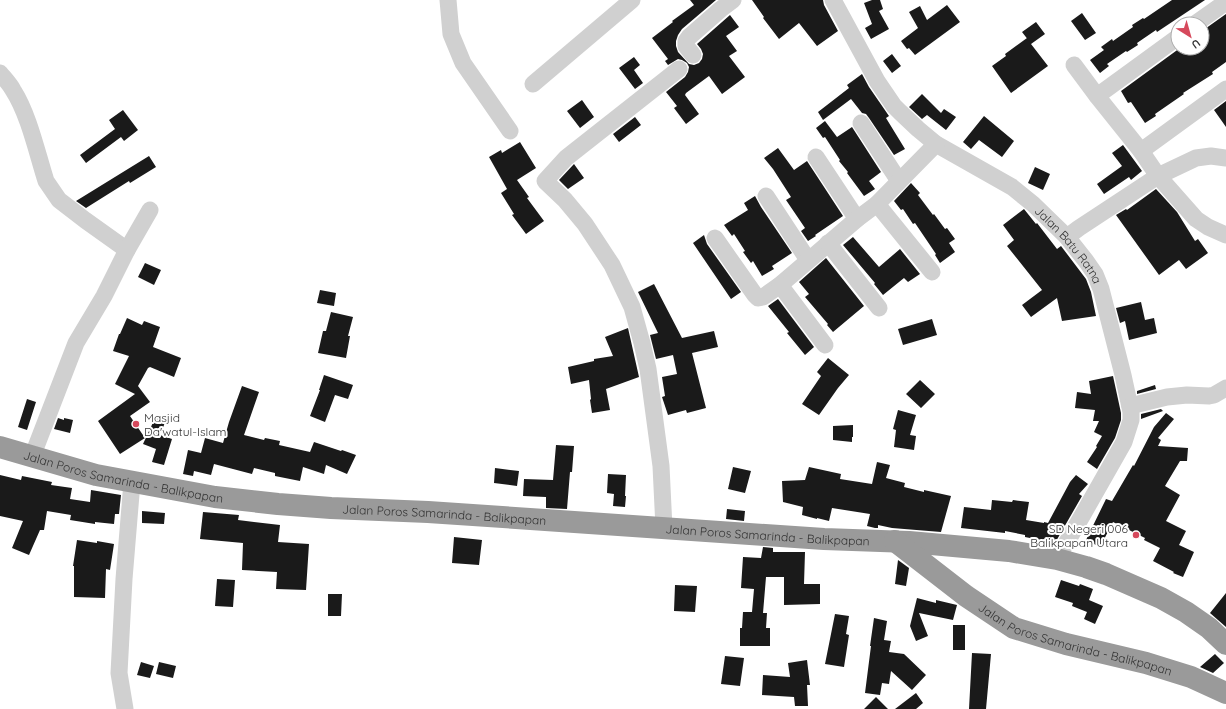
<svg xmlns="http://www.w3.org/2000/svg" width="1226" height="709" font-family="Quicksand,sans-serif">
  <style>
    .building { fill: #1a1a1a }
    .lines { fill: none; stroke-linecap: round; stroke-linejoin: round }
    .minor { stroke: #d0d0d0; stroke-width: 17 }
    .highway { stroke: #9a9a9a; stroke-width: 22 }
    .poi-dot { fill: #d6495c; stroke: #fff; stroke-width: 1.5 }
    .labels { text-anchor: middle; dominant-baseline: central; stroke-width: 4; stroke-linejoin: round; paint-order: stroke }
    .street-label { font-size: 12px; fill: #333; stroke: #fff }
    .poi-label { font-size: 12px; fill: #333; stroke: #fff; text-anchor: start }
  </style>
  <rect width="100%" height="100%" fill="#fff"/>
  <!-- building -->
  <path class="building" d="M690,0H716L682,29L678,35L676,41V46L678,52L689,64L694,65L699,63L702,59L703,54L701,49L697,44L730,15L739,27L726,36L737,51L729,56L745,77L722,94L709,76L686,93L685,95L699,114L686,124L674,108L677,106L666,92L685,77L688,72L689,67L687,63L682,60L678,59L668,65L665,61L668,59L652,38L673,22L672,21L694,5Z
    M752,0H823L824,5L838,31L817,46L799,23L779,39L763,18L764,17Z
    M872,0H880L883,9L879,11L889,29L871,39L865,28L872,24L864,3Z
    M1172,0H1205L1157,32L1156,30L1137,43L1138,45L1127,52L1126,51L1107,64L1109,66L1100,73L1090,60L1104,50L1101,47L1112,39L1113,41L1133,27L1132,25L1143,18L1144,19Z
    M947,5L960,22L915,55L909,48L907,49L901,41L918,28L909,12L920,6L927,20Z
    M1082,13L1096,33L1085,40L1071,21Z
    M1226,14V62L1212,72L1213,74L1183,93L1184,94L1155,114L1156,116L1145,123L1131,102L1128,103L1121,91L1180,48H1202V31Z
    M1036,22L1045,34L1031,44L1048,66L1011,93L992,66L1006,56L1005,54L1027,38L1029,41L1022,32Z
    M892,54L901,66L892,73L883,61Z
    M634,57L640,65L634,70L643,83L635,89L619,68Z
    M862,74L869,87L889,116L886,118L905,149L894,155L869,118L866,114L862,113L851,99L823,120L818,112L849,88L847,85Z
    M922,94L941,113L944,109L956,117L946,130L927,115L922,119L909,107Z
    M582,100L594,117L580,128L567,111Z
    M1226,101V127L1214,110Z
    M123,110L138,130L124,141L121,137L86,163L80,155L115,129L109,120Z
    M984,116L1014,141L1002,157L979,140L971,149L963,142Z
    M635,117L641,125L619,142L613,134Z
    M825,121L837,137L852,127L881,172L869,181L875,189L864,196L847,173L848,172L839,161L840,160L825,137L823,138L816,128Z
    M520,142L536,168L517,180L529,197L527,198L544,221L526,234L512,215L514,214L501,193L507,189L489,157L501,150L502,153Z
    M1123,145L1142,171L1131,180L1129,177L1104,194L1097,184L1122,166L1112,153Z
    M778,148L794,170L807,161L843,216L815,235L816,236L808,241L801,231L805,228L786,200L791,197L773,169L764,158Z
    M149,156L156,167L130,183L129,181L86,208L76,201Z
    M574,164L584,178L568,189L559,180Z
    M1035,167L1050,174L1043,190L1028,183Z
    M911,183L920,193L918,195L933,215L934,214L945,229L947,228L955,239L949,243L955,252L940,263L935,255L936,254L915,223L913,224L903,209L901,210L894,201Z
    M1156,189L1177,212L1195,241L1198,239L1208,253L1186,269L1179,260L1159,275L1116,215L1126,209L1127,210Z
    M755,196L761,207L792,253L772,266L774,269L762,276L753,261L751,263L743,252L745,251L734,234L732,236L724,225L748,210L744,203Z
    M1024,209L1036,224L1037,223L1057,249L1061,246L1086,279L1091,292L1096,316L1062,321L1057,298L1031,317L1022,305L1042,290L1007,246L1014,240L1003,225Z
    M704,235L707,244L741,292L731,299L693,243Z
    M853,237L879,267L900,249L920,274L908,282L904,278L883,295L874,284L875,283L843,245Z
    M826,258L864,306L833,332L827,325L828,324L805,297L809,294L799,282Z
    M145,263L161,270L154,285L138,277Z
    M654,284L682,338L714,331L718,347L692,353L706,408L687,413L686,410L668,415L662,397L665,396L662,377L677,374L673,355L656,359L650,335L658,333L638,292Z
    M320,290L336,293L334,306L317,303Z
    M778,299L814,347L805,355L787,333L789,332L768,306Z
    M1141,302L1145,320L1154,318L1157,333L1129,340L1125,321L1120,323L1116,308Z
    M331,312L353,317L348,336H350L346,358L318,353L323,331H326Z
    M127,318L142,325L144,321L160,327L153,347L181,358L174,377L150,367L148,368L138,386L150,402L130,416L145,438L120,454L98,421L135,394L115,384L129,356L113,351L119,334H120Z
    M932,319L937,335L903,345L898,329Z
    M628,328L639,377L606,389L610,410L592,413L590,400L591,399L589,380L571,384L568,367L594,361V359L613,356L605,337Z
    M828,358L849,375L838,388L819,415L802,404L821,376L817,372Z
    M324,375L353,385L348,399L335,395L325,422L310,416L320,390H319Z
    M1113,376L1121,413V420L1115,438L1097,469L1087,462L1097,447L1096,446L1102,436L1094,432L1099,421H1093L1095,410L1075,408L1077,392L1091,394L1089,381Z
    M920,380L935,394L921,408L906,394Z
    M1155,385L1156,389L1137,394V391Z
    M242,386L259,392L244,435L264,440L265,438L280,441L279,445L310,452L314,442L341,451L342,450L356,455L347,474L326,465L324,474L303,467L300,481L275,476V473L254,468L252,474L214,464L211,475L194,471L193,476L183,474L188,450L201,453L205,438L223,443L229,422Z
    M27,399L36,402L27,430L18,427Z
    M1161,409L1163,411L1141,419V414Z
    M898,410L916,415L910,435L916,436L914,450L894,447L896,430L893,429Z
    M1166,413L1174,419L1158,438L1161,440L1158,446L1188,448L1187,461H1180L1165,486L1180,495L1166,521L1186,531L1179,545L1194,552L1183,577L1173,573L1174,572L1153,561L1160,548L1144,540L1145,538L1113,522L1100,547L1086,540L1106,499L1112,501L1133,465L1134,466L1154,427Z
    M156,416L166,420L160,435L172,439L164,465L152,462L156,449L143,444Z
    M58,418L64,420V418L73,420L70,433L54,429Z
    M853,425V437H852V442L833,440V426Z
    M556,445L574,446L572,472H570L567,509L546,508V497L523,496L524,479L553,480Z
    M877,462L890,465L886,478L905,483L904,487L924,492V490L951,496L941,532L892,528L878,525V528H875L867,526L870,514L832,508L829,521L817,518V519L802,515L803,507L783,502L782,481L805,480L809,467L841,474L840,479L872,484Z
    M733,467L751,471L745,493L728,489Z
    M495,468L519,471L517,486L494,483Z
    M608,474L626,475L625,496H626L625,507L613,506L614,494L607,493Z
    M0,475L21,480L22,476L52,482L51,485L72,488L70,499L90,502L91,490L121,495L119,514H115L114,524L95,522V524L70,520L71,515L47,511L44,530H40L29,555L12,548L23,521L0,516Z
    M1076,475L1088,484L1079,494L1082,496L1055,543L1025,537V535L1005,531V533L961,528L964,507L991,510L992,500L1012,502L1013,500L1029,502L1026,520L1044,523V522L1048,523L1070,482Z
    M727,509L745,511L744,521L726,519Z
    M142,511L165,513L164,524L142,523Z
    M203,512L239,515L238,520L280,525L278,542L309,544L306,590L276,589L277,572L242,570L243,543L200,539Z
    M454,537L482,540L479,565L452,563Z
    M77,540L97,543V541L114,544L110,570L106,569L105,598L74,597V566H73Z
    M763,547L773,548V552H805L804,584H820V604L784,605V577H766L763,613H767L766,628H770V646H740V628H742L743,612H752L754,589L741,588L743,557L761,558Z
    M898,560L909,568L906,586L895,584Z
    M217,579L235,580L233,607L215,606Z
    M1061,580L1079,586L1080,584L1093,589L1089,600L1103,606L1095,624L1084,619L1087,612L1072,606L1073,603L1055,597Z
    M675,585L697,586L695,612L674,611Z
    M1226,593V627L1210,613Z
    M328,594H342L341,616H328Z
    M917,598L936,603V600L957,605L953,620L919,613L928,636L916,641L910,626Z
    M835,614L849,616L846,634L849,635L844,667L825,664Z
    M874,618L887,621L884,640L891,641L889,652L904,654L926,675L912,690L891,671L889,684L882,683L880,695L865,693L871,646H870Z
    M953,625H965V650H953Z
    M972,653L991,654L986,709H969Z
    M1215,654L1224,663L1213,673L1200,667Z
    M725,656L744,658L740,686L721,684Z
    M807,660L810,685H807L808,706H795L794,697L762,695L763,675L790,677L788,663Z
    M141,662L154,666L150,678L137,675Z
    M159,662L176,666L173,678L156,674Z
    M916,693L923,703L916,709H895Z
    M876,697L888,709H864Z"/>
  <g class="lines">
    <!-- minor -->
    <g class="minor">
      <path d="M448,0L451,34L463,63L510,131"/>
      <path id="s1" d="M833,0L877,81L894,106L900,112L918,129L936,144L1012,187L1033,204L1067,237L1086,261L1095,274L1101,289L1123,375L1131,412V420L1124,442L1082,516L1057,559"/>
      <path d="M1195,24L1226,2"/>
      <path d="M693,55L686,46V41L689,37L721,9L733,0"/>
      <path d="M1074,65L1097,96"/>
      <path d="M0,73C4,78 10,84 13,90C29,115 37,153 46,181L59,200L85,220L127,250"/>
      <path d="M533,84L632,0"/>
      <path d="M861,123L899,181"/>
      <path d="M1141,151L1226,89"/>
      <path d="M816,157L857,219"/>
      <path d="M1226,158L1211,156L1196,158L1158,176L1196,219L1208,227L1226,235"/>
      <path d="M766,196L808,260"/>
      <path d="M877,204L932,272"/>
      <path d="M1067,237L1079,228L1158,176L1141,151L1097,96L1178,37"/>
      <path d="M715,238L755,295L758,298L763,297L780,285L857,219L877,204L936,144"/>
      <path d="M828,243L879,308"/>
      <path d="M780,285L825,345"/>
      <path d="M1130,406L1167,397L1187,395L1209,396L1214,395L1226,388"/>
      <path d="M32,457L76,343L104,296L127,250L150,210"/>
      <path d="M664,528L661,466L648,369L642,343L632,307L612,265L585,224L565,200L545,181L566,158L679,69"/>
      <path d="M125,709L119,673L124,579L132,482"/>
    </g>
    <!-- highway -->
    <g class="highway">
      <path id="s2" d="M0,447L96,475L215,497L278,504L331,508L428,512L824,539L909,542L1009,551L1057,559L1086,567L1106,574L1161,598L1186,612L1209,628L1226,644"/>
      <path id="s3" d="M895,541L966,596L1014,628L1066,644L1146,663L1191,677L1226,693"/>
    </g>
  </g>
  <!-- markers -->
  <g class="poi-dot">
    <circle cx="136" cy="424" r="4"/>
    <circle cx="1136" cy="535" r="4"/>
  </g>
  <g class="labels">
    <!-- street labels -->
    <g class="street-label">
      <text stroke="none"><textPath href="#s1" startOffset="348">Jalan Batu Ratna</textPath></text>
      <text stroke="none"><textPath href="#s2" startOffset="127">Jalan Poros Samarinda - Balikpapan</textPath></text>
      <text stroke="none"><textPath href="#s2" startOffset="451">Jalan Poros Samarinda - Balikpapan</textPath></text>
      <text stroke="none"><textPath href="#s2" startOffset="775">Jalan Poros Samarinda - Balikpapan</textPath></text>
      <text stroke="none"><textPath href="#s3" startOffset="209">Jalan Poros Samarinda - Balikpapan</textPath></text>
    </g>
    <!-- poi labels -->
    <g class="poi-label">
      <text x="144" y="417">Masjid<tspan x="144" dy="14">Da'watul-Islam</tspan></text>
      <text x="1128" y="528" text-anchor="end">SD Negeri 006<tspan x="1128" dy="14">Balikpapan Utara</tspan></text>
    </g>
  </g>
  <!-- north arrow -->
  <g transform="translate(1190 36) rotate(143)"><circle r="19" fill="#ffffff" stroke="#adadad"/>
  <path d="M0-3L7 15L0 10L-7 15Z" fill="#d6495c"/>
  <text y="-6" font-size="11" font-weight="bold" text-anchor="middle" fill="#333333">U</text>
  </g>
</svg>
